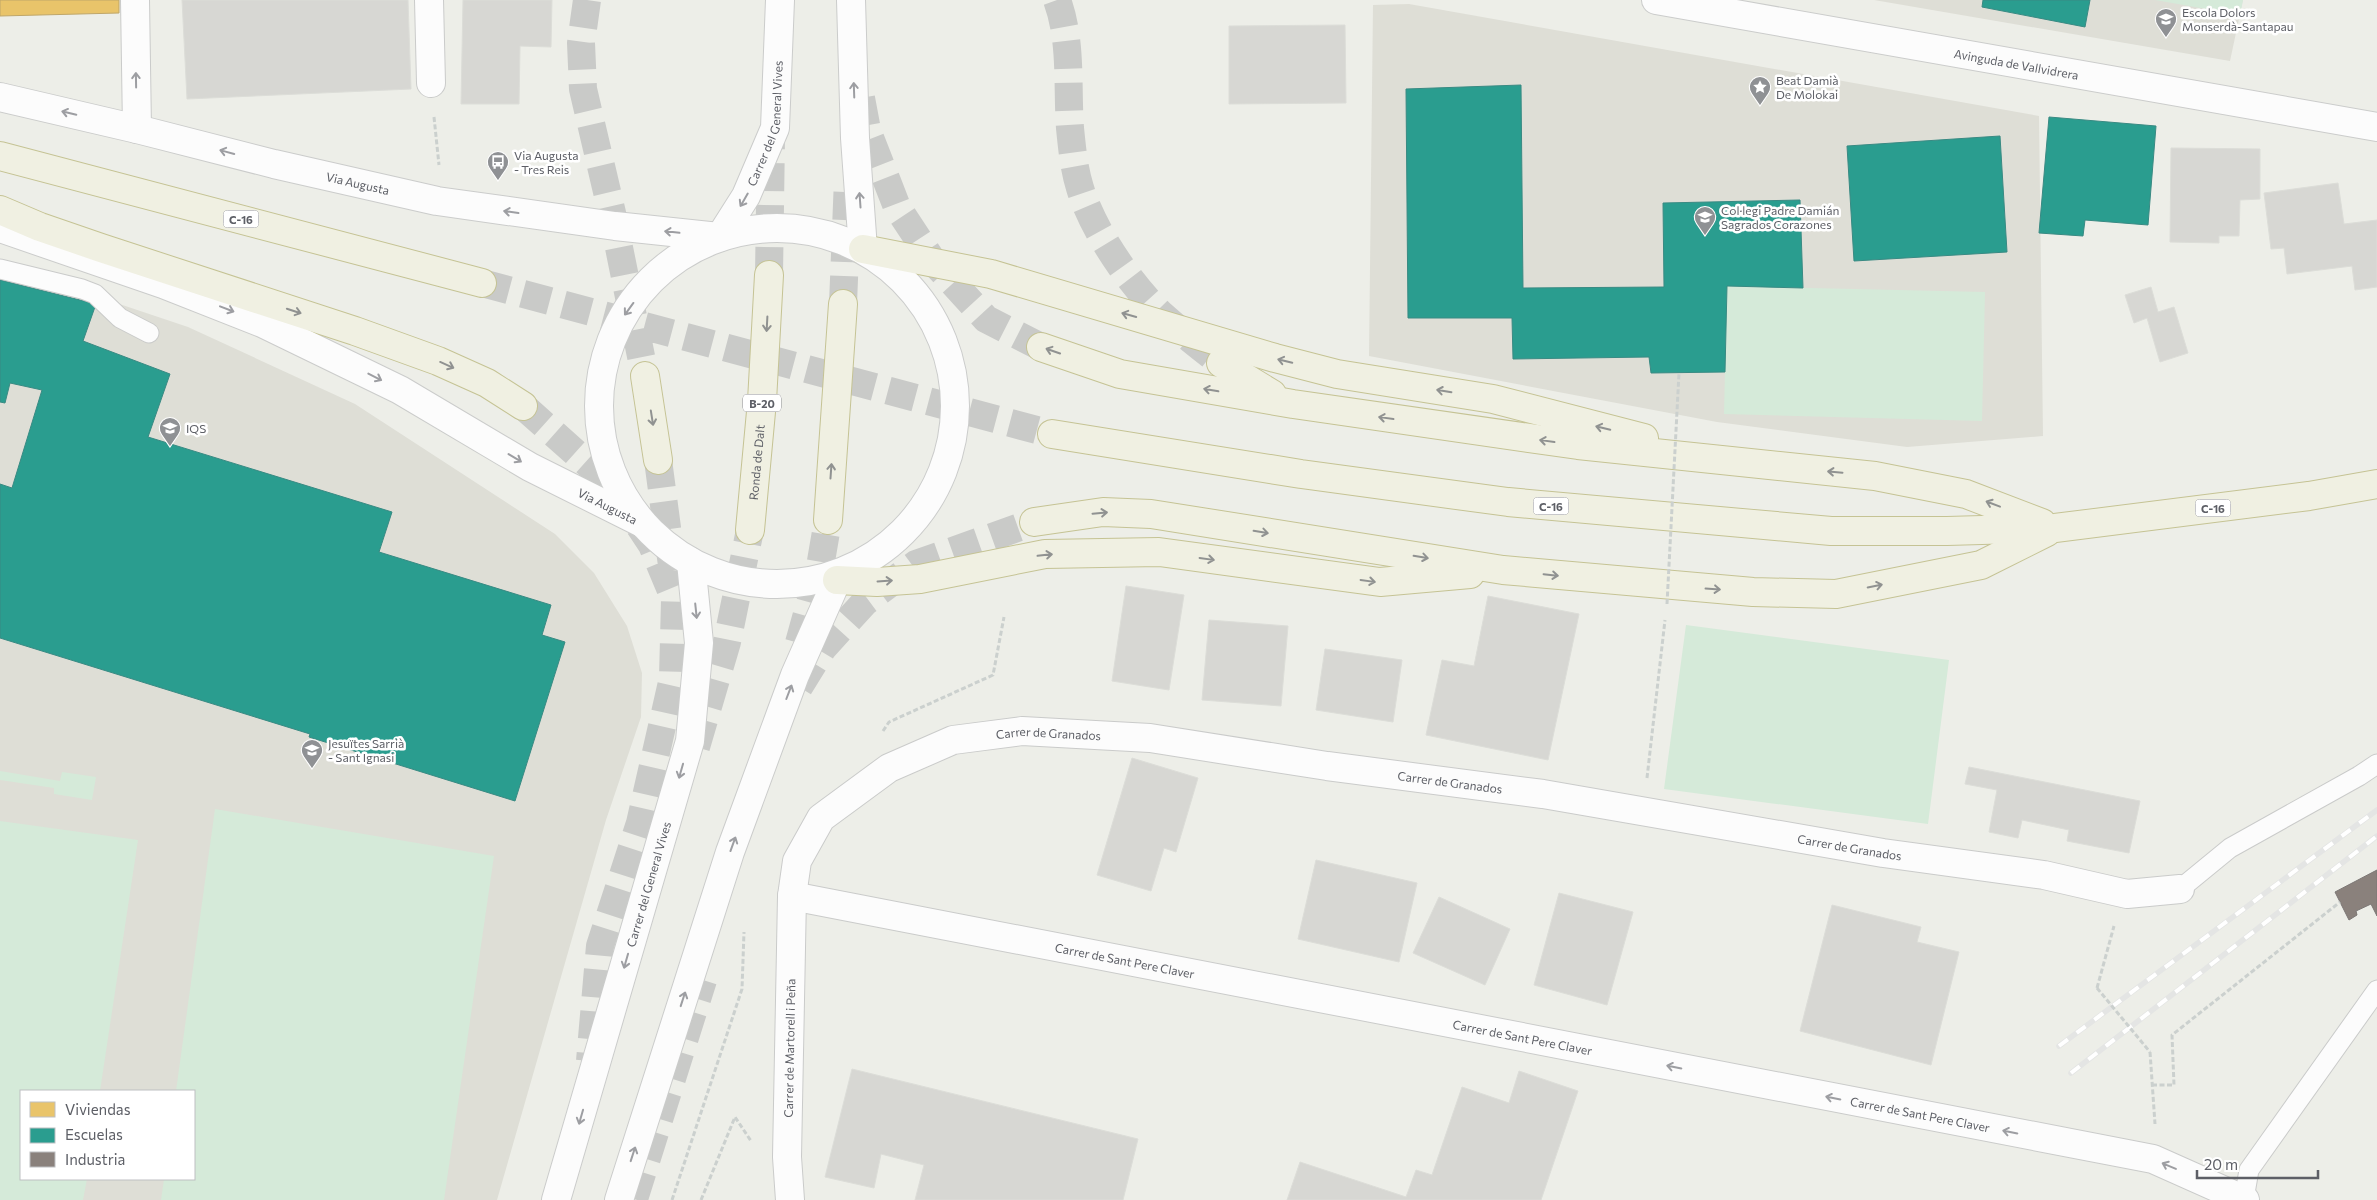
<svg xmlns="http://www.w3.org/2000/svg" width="2377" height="1200" font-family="Commissioner,sans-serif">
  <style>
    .education { fill: #deded6; fill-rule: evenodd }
    .green { fill: #d5ead9 }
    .homes { fill: #e9c46a; stroke: #bfa669 }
    .schools { fill: #2a9d8f; stroke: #398a83 }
    .industry { fill: #8a817c; stroke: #7c7775 }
    .building { fill: #d7d7d3; stroke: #dcddd8 }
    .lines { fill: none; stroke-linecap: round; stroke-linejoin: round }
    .highway-tunnel { stroke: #c9cac8; stroke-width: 28; stroke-dasharray: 28 14; stroke-linecap: butt }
    .lane-casing { stroke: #cacbca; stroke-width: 21 }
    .street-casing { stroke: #cacbca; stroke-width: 30 }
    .secondary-casing { stroke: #cbcccb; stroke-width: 30 }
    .highway-casing { stroke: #c5c394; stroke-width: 30 }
    .path { stroke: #cbd0ce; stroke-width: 3; stroke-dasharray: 5 2.5; stroke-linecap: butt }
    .lane { stroke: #fcfcfc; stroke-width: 19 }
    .street { stroke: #fcfcfc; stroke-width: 28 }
    .secondary { stroke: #fcfcfc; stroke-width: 28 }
    .highway { stroke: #f0f0e2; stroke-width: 28 }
    .rail-casing { stroke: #e4e5e4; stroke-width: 5.5 }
    .rail { stroke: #fff; stroke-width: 4; stroke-dasharray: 11; stroke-linecap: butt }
    .path-bridge { stroke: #cbd0ce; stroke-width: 3; stroke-dasharray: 5 2.5; stroke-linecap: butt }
    .oneway { stroke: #9d9ea2 }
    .oneway2 { stroke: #909291 }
    .labels { text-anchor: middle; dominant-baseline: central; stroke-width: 5; stroke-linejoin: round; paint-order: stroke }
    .shield { fill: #fff; stroke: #8e8f94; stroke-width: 1 }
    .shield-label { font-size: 11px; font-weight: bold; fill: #5d5f66 }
    .poi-label { font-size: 12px; fill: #5d5f66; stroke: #fff; text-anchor: start }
    .street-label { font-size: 12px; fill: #5d5f66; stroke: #fff }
  </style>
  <rect width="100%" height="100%" fill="#edeee8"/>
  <!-- education -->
  <path class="education" d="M1874,0H2243L2230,61Z
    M1409,4L2039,116L2043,436L1907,447L1717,422L1369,356L1373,5Z
    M0,264L188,327L355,404L555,534L594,573L627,626L642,673L641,717L606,820L497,1200H0ZM21,1091H194V1179H21Z"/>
  <!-- green -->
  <path class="green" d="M2155,0H2243L2240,15Z
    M1727,286L1985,292L1982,421L1724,414Z
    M1686,625L1949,660L1928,824L1664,789Z
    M0,771L60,781L62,772L96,777L92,800L54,794V788L0,780Z
    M215,809L494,856L444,1200H161L164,1179H194V1091H176Z
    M0,821L138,840L100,1091H21V1179H87L83,1200H0Z"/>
  <!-- homes -->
  <path class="homes" d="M0,0H119V13L0,16Z"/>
  <!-- schools -->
  <path class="schools" d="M1983,0H2090L2085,27L1982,7Z
    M1521,85L1523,288L1664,287L1663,203L1800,200L1803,288L1727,286L1725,372L1651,373L1649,357L1513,359L1512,318H1408L1406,89Z
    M2049,117L2156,126L2148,225L2085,220L2083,236L2039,233Z
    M2000,136L2007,252L1854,261L1847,146Z
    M0,280L96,304L83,341L170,374L148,437L392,512L379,552L551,605L542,635L565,642L515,801L309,737L310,734L0,638V484L12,488L42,390L10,383L5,403L0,402Z"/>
  <!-- industry -->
  <path class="industry" d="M2377,870V916L2371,904L2356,911L2357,915L2349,920L2335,892Z"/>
  <!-- building -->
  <path class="building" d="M182,0H408L411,89L187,99Z
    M463,0H552L551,47L520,46L519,104H461Z
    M1345,25L1346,103L1229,104V26Z
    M2171,148L2260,149V199L2240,200L2239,236H2219V243L2170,242Z
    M2338,183L2344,224L2377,220V287L2355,290L2352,266L2287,274L2284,248L2271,249L2264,193Z
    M2151,287L2158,312L2174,307L2188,353L2160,362L2147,318L2134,323L2125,295Z
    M1126,586L1184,595L1169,690L1112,681Z
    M1488,596L1579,614L1548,760L1426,735L1442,660L1474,666Z
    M1209,620L1288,626L1281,706L1202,700Z
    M1325,649L1402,660L1393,722L1316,710Z
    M1132,758L1198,778L1176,852L1164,848L1151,891L1097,875Z
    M1969,767L2140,801L2129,853L2067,841L2069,830L2022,820L2018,838L1989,832L1997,790L1965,784Z
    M1316,860L1417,883L1399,962L1298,939Z
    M1559,893L1633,912L1607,1005L1534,985Z
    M1439,897L1510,929L1485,985L1413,953Z
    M1832,905L1921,927L1917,942L1959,952L1931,1065L1800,1031Z
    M852,1069L1138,1139L1123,1200H915L924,1165L881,1154L874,1188L825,1177Z
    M1519,1071L1578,1091L1541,1200H1287L1300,1162L1406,1197L1416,1170L1432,1175L1462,1087L1509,1103Z"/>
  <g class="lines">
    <!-- highway-tunnel -->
    <path class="highway-tunnel" d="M587,0L581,43L583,89L612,213L645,376
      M1057,0C1072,41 1067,85 1070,128C1072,148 1074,169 1080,188C1093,231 1130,284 1162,315C1181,332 1201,348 1221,363
      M861,98L867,130L897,207L932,260L986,319L1041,347
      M769,275L771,136
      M482,283L1052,434
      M843,304L848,179
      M523,406L597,472L626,506L652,545L675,600L673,678L640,823L600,946L590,1061
      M658,460L673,573
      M799,643L820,567L828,520
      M799,687L823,648L865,602L916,564L1034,522
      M696,747L727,642L750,530
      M634,1199L703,980"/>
    <!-- lane casing -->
    <g class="lane-casing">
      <path id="lane" d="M0,269L82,289L95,294L120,318L149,333
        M2180,889L2230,848L2359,776L2377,764
        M2244,1199L2249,1170L2377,990"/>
    </g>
    <!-- street casing -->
    <g class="street-casing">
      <g id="street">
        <path d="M135,0L137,129"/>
        <path d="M429,0L431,83"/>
        <path id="s1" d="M792,896L2153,1159L2245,1200"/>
        <path id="s2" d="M790,1200L787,1157L792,896L797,861L821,818L889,768L953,740L1022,731L1150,738L1327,766L1543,794L1883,853L2044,875L2127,894L2180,889"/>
      </g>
    </g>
    <!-- secondary casing -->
    <g class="secondary-casing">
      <g id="secondary">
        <path d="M851,0L855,138L863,249"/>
        <path id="s3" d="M1656,0C1896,42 2136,86 2377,127"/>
        <path id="s4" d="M0,97L137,129L274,164L437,201L615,226L719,237"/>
        <circle cx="777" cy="406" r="178"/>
        <path id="s5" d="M0,228L163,284L262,323L400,390L530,467L642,523"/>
        <path id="s6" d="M720,237L746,196L775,128L780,0"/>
        <path id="s7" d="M556,1200L690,741L699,643L691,562"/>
        <path d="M619,1200L730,852L795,675L837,580"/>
      </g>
    </g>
    <!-- highway casing -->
    <g class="highway-casing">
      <g id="highway">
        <path d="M0,156L482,283"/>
        <path d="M0,210L40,227L101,248L355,331L438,361L487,383L523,406"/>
        <path d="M863,249L991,274L1275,358L1337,374L1493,399L1644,438"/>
        <path d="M1041,347L1120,374L1293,404L1578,445L1875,476L1966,494L2042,523"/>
        <path d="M1221,363L1272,394"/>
        <path d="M645,376L658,460"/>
        <path d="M1052,434L1301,474L1508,502L1831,531H1947L2055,528L2309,496L2377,484"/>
        <path d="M828,520L843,304"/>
        <path d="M1034,522L1103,512L1151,514L1503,570L1753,592L1836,594L1981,565L2047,532"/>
        <path id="s8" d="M750,530L762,401L769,275"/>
        <path d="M837,580L877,582L920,579L1045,554L1159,552L1380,582L1470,574"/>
      </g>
    </g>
    <!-- path -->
    <path class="path" d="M434,117L439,165
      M883,731L889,722L993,675L1004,617
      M1647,778L1665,620
      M2097,988L2114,926
      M2150,1052L2155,1124
      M2152,1085H2174L2172,1035L2340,902
      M672,1200L742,989L744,932
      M701,1200L735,1117L751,1141"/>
    <!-- lane -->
    <use href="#lane" class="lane"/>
    <!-- street -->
    <use href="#street" class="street"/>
    <!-- secondary -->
    <use href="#secondary" class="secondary"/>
    <!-- highway -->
    <use href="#highway" class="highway"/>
    <!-- rail casing -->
    <g class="rail-casing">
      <path id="rail" d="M2059,1046L2377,810
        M2071,1073L2377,836"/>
    </g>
    <!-- rail -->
    <use href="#rail" class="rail"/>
    <!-- path-bridge -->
    <path class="path-bridge" d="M1667,604L1679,373
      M2097,988L2150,1052"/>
  </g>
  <!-- one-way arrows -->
  <defs><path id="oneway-shaft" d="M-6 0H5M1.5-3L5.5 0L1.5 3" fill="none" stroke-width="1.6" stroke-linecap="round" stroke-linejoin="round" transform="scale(1.25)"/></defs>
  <g class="oneway">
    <use href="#oneway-shaft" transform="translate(136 80) rotate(-91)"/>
    <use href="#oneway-shaft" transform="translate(854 90) rotate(-92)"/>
    <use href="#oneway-shaft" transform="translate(69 113) rotate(-167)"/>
    <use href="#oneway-shaft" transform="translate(227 152) rotate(-165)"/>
    <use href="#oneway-shaft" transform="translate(744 200) rotate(120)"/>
    <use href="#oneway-shaft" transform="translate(860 200) rotate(-94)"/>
    <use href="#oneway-shaft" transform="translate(511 212) rotate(-172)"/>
    <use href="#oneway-shaft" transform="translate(672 232) rotate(-174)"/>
    <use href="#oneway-shaft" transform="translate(227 309) rotate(21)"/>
    <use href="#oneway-shaft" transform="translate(629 309) rotate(126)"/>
    <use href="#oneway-shaft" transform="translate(375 377) rotate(27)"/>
    <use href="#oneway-shaft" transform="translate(515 458) rotate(31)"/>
    <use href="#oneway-shaft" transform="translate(696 611) rotate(84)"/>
    <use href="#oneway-shaft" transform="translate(789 692) rotate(-69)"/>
    <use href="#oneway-shaft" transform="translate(681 771) rotate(106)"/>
    <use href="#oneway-shaft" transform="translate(733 844) rotate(-70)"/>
    <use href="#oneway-shaft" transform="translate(626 961) rotate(106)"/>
    <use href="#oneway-shaft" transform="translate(683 999) rotate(-72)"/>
    <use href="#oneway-shaft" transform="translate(1674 1067) rotate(-169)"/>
    <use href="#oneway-shaft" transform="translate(1833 1098) rotate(-169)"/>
    <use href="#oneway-shaft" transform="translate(581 1117) rotate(106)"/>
    <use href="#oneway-shaft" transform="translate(2010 1132) rotate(-169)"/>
    <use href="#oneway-shaft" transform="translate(633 1154) rotate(-72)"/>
    <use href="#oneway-shaft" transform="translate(2169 1166) rotate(-157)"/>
  </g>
  <g class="oneway2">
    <use href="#oneway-shaft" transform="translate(294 311) rotate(18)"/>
    <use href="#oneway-shaft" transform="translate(1129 315) rotate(-164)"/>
    <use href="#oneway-shaft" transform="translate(767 324) rotate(93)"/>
    <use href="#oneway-shaft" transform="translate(1053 351) rotate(-161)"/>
    <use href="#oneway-shaft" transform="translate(1285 361) rotate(-166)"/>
    <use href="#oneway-shaft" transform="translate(447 365) rotate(24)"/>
    <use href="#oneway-shaft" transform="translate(1211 390) rotate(-170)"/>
    <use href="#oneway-shaft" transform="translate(1444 391) rotate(-171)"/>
    <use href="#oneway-shaft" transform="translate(652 418) rotate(81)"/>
    <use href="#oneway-shaft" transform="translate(1386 418) rotate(-172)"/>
    <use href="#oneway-shaft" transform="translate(1603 428) rotate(-166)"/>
    <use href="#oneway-shaft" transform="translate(1547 441) rotate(-172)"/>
    <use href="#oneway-shaft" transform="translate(831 471) rotate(-86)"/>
    <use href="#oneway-shaft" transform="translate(1835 472) rotate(-175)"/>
    <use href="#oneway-shaft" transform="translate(1993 504) rotate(-159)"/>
    <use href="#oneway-shaft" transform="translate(1100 513) rotate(-5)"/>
    <use href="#oneway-shaft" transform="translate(1261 532) rotate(9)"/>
    <use href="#oneway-shaft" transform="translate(1045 555) rotate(-6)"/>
    <use href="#oneway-shaft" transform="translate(1421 557) rotate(9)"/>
    <use href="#oneway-shaft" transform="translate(1207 559) rotate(8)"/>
    <use href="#oneway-shaft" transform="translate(1551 575) rotate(6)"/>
    <use href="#oneway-shaft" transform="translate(885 581) rotate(-4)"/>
    <use href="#oneway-shaft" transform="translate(1368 581) rotate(8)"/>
    <use href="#oneway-shaft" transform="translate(1875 586) rotate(-11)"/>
    <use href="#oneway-shaft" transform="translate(1713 589) rotate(4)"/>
  </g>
  <!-- icons -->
  <defs>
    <g id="school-pin" transform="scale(1.125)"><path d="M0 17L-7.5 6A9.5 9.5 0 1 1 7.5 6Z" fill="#8f9194" stroke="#fff"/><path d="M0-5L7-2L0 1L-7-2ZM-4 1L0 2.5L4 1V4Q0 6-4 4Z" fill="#fff"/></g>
    <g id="sight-pin" transform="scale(1.125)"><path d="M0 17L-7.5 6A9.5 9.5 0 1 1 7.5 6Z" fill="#8f9194" stroke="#fff"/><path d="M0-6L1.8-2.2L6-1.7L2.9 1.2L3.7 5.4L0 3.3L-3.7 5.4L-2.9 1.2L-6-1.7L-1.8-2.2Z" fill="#fff"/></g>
    <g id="bus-pin" transform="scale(1.125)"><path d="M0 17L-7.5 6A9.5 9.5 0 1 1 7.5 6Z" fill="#8f9194" stroke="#fff"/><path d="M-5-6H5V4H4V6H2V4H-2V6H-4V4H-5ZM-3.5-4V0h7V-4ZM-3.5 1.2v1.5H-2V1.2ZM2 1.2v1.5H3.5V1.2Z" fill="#fff"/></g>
    <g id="university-pin" transform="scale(1.125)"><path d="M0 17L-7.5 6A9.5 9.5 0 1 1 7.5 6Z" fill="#8f9194" stroke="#fff"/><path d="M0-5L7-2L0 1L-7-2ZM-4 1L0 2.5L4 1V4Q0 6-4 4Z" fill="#fff"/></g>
  </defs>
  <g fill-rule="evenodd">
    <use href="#school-pin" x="2166" y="19"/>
    <use href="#sight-pin" x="1760" y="87"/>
    <use href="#bus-pin" x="498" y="162"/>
    <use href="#school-pin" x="1705" y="217"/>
    <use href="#university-pin" x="170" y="428"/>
    <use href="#school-pin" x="312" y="750"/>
  </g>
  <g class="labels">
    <!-- shield labels -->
    <g class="shield">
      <rect x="223.5" y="210.5" width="35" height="17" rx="4"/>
      <rect x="743" y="394.5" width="38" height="17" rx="4"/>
      <rect x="1533.5" y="497.5" width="35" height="17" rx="4"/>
      <rect x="2195.5" y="499.5" width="35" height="17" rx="4"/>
    </g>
    <g class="shield-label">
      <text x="241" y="219">C-16</text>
      <text x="762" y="403">B-20</text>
      <text x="1551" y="506">C-16</text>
      <text x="2213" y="508">C-16</text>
    </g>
    <!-- poi labels -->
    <g class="poi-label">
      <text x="2182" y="12">Escola Dolors<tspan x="2182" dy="14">Monserdà-Santapau</tspan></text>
      <text x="1776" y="80">Beat Damià<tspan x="1776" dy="14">De Molokai</tspan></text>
      <text x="514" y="155">Via Augusta<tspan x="514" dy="14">- Tres Reis</tspan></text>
      <text x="1721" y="210">Col·legi Padre Damián<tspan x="1721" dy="14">Sagrados Corazones</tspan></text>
      <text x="186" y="428">IQS</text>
      <text x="328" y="743">Jesuïtes Sarrià<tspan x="328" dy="14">- Sant Ignasi</tspan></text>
    </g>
    <!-- street labels -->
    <g class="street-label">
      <text stroke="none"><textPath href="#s3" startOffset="366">Avinguda de Vallvidrera</textPath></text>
      <text stroke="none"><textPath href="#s6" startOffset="125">Carrer del General Vives</textPath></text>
      <text stroke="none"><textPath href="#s4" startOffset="368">Via Augusta</textPath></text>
      <text stroke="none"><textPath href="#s8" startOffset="68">Ronda de Dalt</textPath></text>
      <text stroke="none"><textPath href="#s5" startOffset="670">Via Augusta</textPath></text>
      <text stroke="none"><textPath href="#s2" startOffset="639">Carrer de Granados</textPath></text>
      <text stroke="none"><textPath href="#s2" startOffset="1044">Carrer de Granados</textPath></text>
      <text stroke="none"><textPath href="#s2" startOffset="1449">Carrer de Granados</textPath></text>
      <text stroke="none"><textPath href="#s7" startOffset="329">Carrer del General Vives</textPath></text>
      <text stroke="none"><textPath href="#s1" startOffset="339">Carrer de Sant Pere Claver</textPath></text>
      <text stroke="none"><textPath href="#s1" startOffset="744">Carrer de Sant Pere Claver</textPath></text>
      <text stroke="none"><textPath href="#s2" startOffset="152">Carrer de Martorell i Peña</textPath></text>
      <text stroke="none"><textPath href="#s1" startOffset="1149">Carrer de Sant Pere Claver</textPath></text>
    </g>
  </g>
  <!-- legend -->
  <rect x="20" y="1090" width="175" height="90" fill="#ffffff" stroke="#bebfc2"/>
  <rect x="30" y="1102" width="25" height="15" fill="#e9c46a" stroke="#bebfc2"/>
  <text x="65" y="1115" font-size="15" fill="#5d5f66">Viviendas</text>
  <rect x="30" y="1128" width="25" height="15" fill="#2a9d8f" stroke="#bebfc2"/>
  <text x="65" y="1140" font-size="15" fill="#5d5f66">Escuelas</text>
  <rect x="30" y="1152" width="25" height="15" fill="#8a817c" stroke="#bebfc2"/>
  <text x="65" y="1165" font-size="15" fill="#5d5f66">Industria</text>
  <!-- scale -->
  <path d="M2197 1170v8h121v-8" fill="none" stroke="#5d5f66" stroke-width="2.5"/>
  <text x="2204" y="1170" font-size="15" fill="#5d5f66" stroke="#ffffff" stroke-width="4" paint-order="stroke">20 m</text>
</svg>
